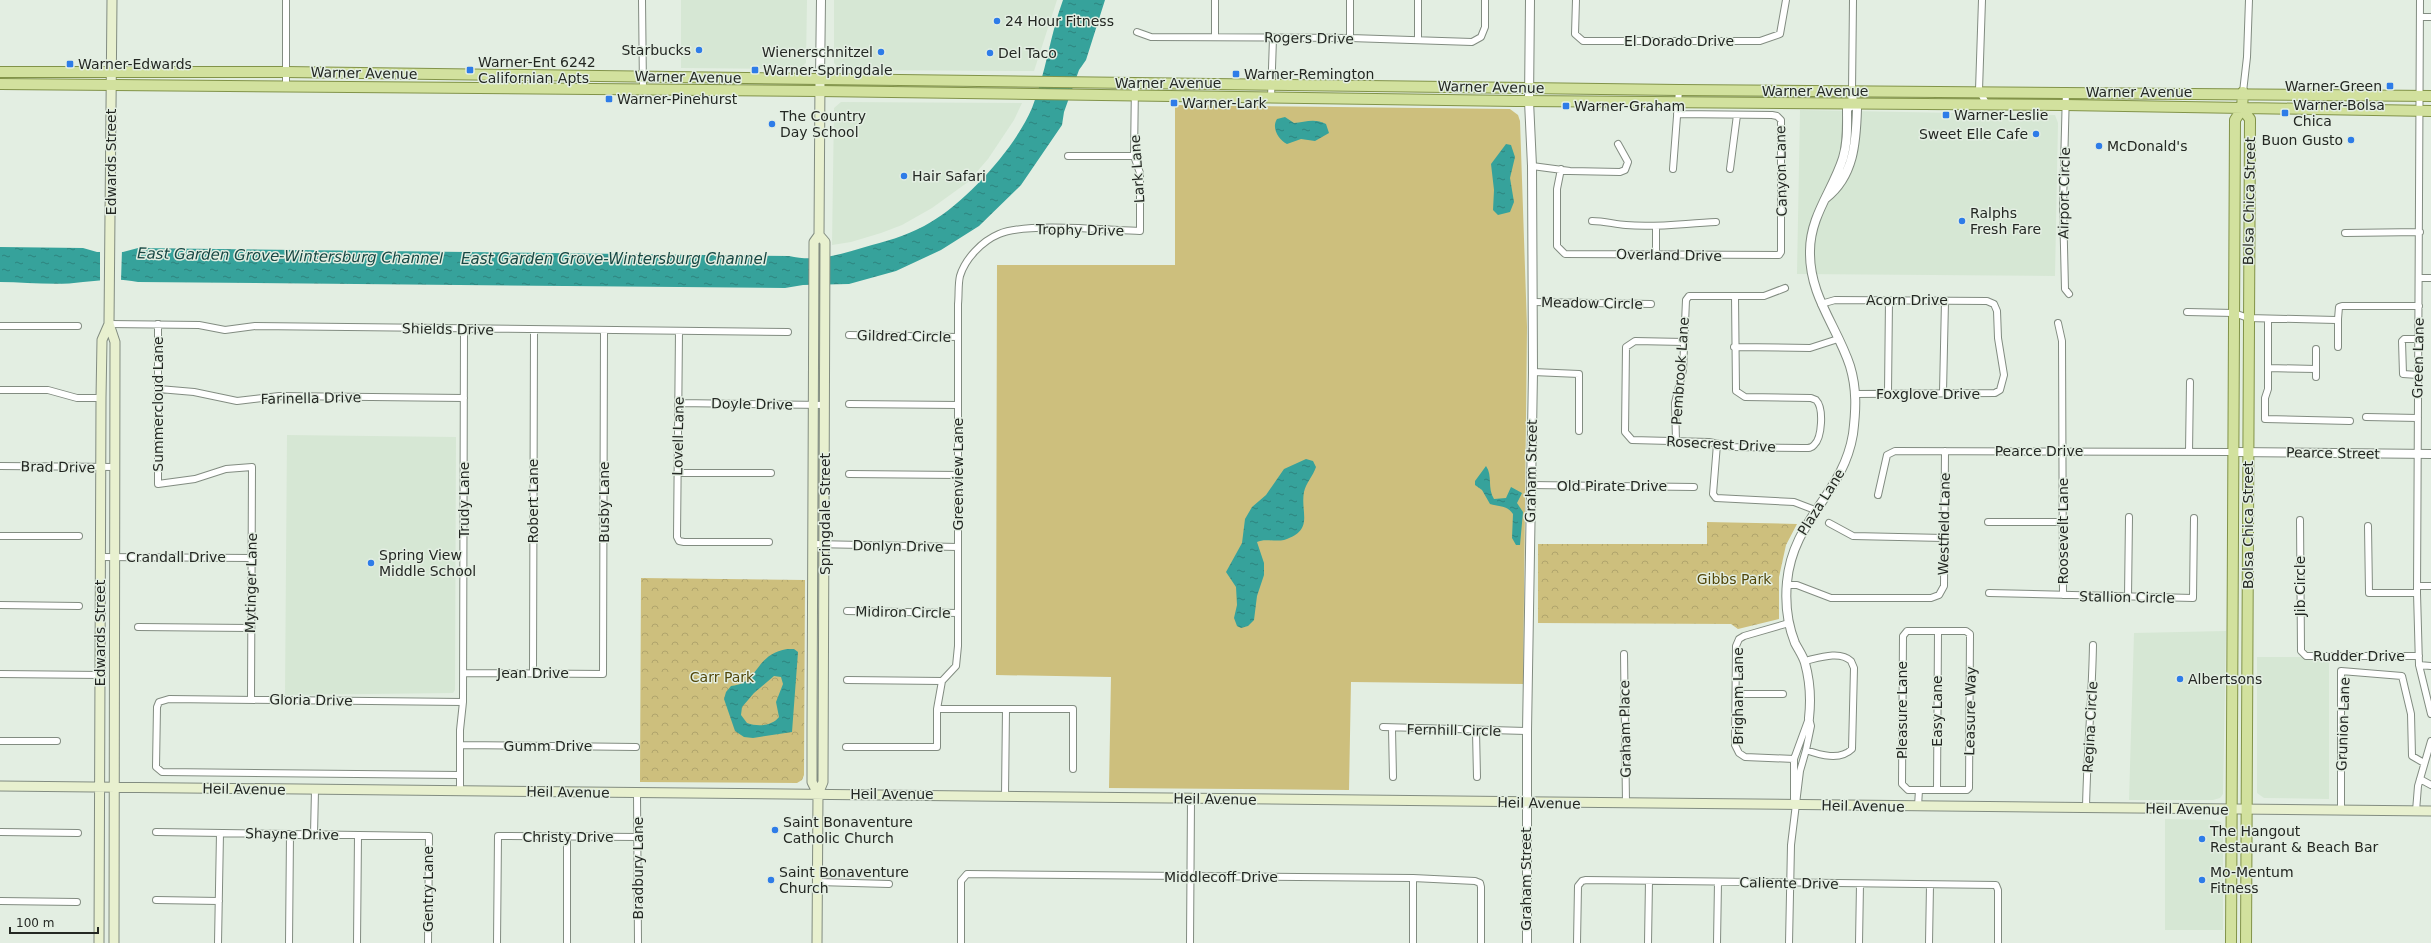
<svg xmlns="http://www.w3.org/2000/svg" width="2431" height="943" font-family="'DejaVu Sans',sans-serif">
  <style>
    .built { fill: #d6e7d4 }
    .grass { fill: #cdbf7d }
    .park { fill: url(#park-crowns) }
    .water { fill: url(#water-ripples); fill-rule: evenodd }
    .pier { fill: #e3eee2 }
    .lines { fill: none; stroke-linecap: round; stroke-linejoin: round }
    .minor-casing { stroke: #828c81; stroke-width: 8 }
    .tertiary-casing { stroke: #828c81; stroke-width: 10 }
    .secondary-casing { stroke: #828c81; stroke-width: 11 }
    .primary-casing { stroke: #829349; stroke-width: 12 }
    .minor { stroke: #fff; stroke-width: 6 }
    .tertiary { stroke: #fff; stroke-width: 8 }
    .secondary { stroke: #e8f0cf; stroke-width: 9 }
    .primary { stroke: #d2e19e; stroke-width: 10 }
    .poi-dot { fill: #2e7ce8; stroke: #e3eee2; stroke-width: 1.5 }
    .labels { text-anchor: middle; dominant-baseline: central; stroke-width: 3; stroke-linejoin: round; paint-order: stroke }
    .poi-label { font-size: 14px; fill: #242823; stroke: #e3eee2; text-anchor: start }
    .street-label { font-size: 14px; fill: #242823; stroke: #e3eee2 }
    .park-label { font-size: 14px; fill: #514609; stroke: #e3eee2 }
    .water-label { font-size: 15px; font-style: italic; fill: #174743; stroke: #e3eee2 }
  </style>
  <defs>
    <pattern id="park-crowns" width="20" height="18" patternUnits="userSpaceOnUse"><rect width="20" height="18" fill="#cdbf7d"/><path d="M2 6a3 3 0 1 1 6 0M12 15a3 3 0 1 1 6 0" fill="none" stroke="#b0a46c"/></pattern>
    <pattern id="water-ripples" width="26" height="14" patternUnits="userSpaceOnUse"><rect width="26" height="14" fill="#36a29b"/><path d="M2 4q2-2 4 0t4 0M15 11q2-2 4 0t4 0" fill="none" stroke="#2d847e"/></pattern>
  </defs>
  <rect width="100%" height="100%" fill="#e3eee2"/>
  <!-- built -->
  <path class="built" d="M681,0H807L806,63L799,69L681,68Z
    M834,0H1057L1034,71L840,70L834,63Z
    M841,102L1022,103L1014,120L988,159L968,182L932,208L902,225L881,233L851,242L832,245L834,108Z
    M1800,110L2055,115L2058,123L2055,276L1797,274Z
    M287,435L456,437L455,690L453,693L285,695Z
    M2226,631L2223,794L2220,798L2213,800H2129L2134,633Z
    M2257,657H2329V799L2264,798L2257,793Z
    M2165,819L2214,820L2221,822L2223,827V930H2165Z"/>
  <!-- grass -->
  <path class="grass" d="M1175,105L1510,109L1518,115L1520,121L1527,327L1523,684L1351,682L1349,790L1109,788L1111,677L996,675L997,265H1175Z"/>
  <!-- park -->
  <path class="park" d="M1707,522L1797,524L1786,545L1779,577V619L1738,629L1731,624L1538,623V544H1707Z
    M641,578L805,580L804,775L802,780L797,783L640,782Z"/>
  <!-- water -->
  <path class="water" d="M1063,0H1105L1086,60L1079,70L1064,112L1062,125L1021,185L979,226L941,250L896,271L849,284L803,285L785,288L138,282C118,278 103,280 83,282C56,286 27,282 0,282V247L83,248L97,252H123L138,248L789,256C818,263 844,253 872,245C892,240 913,233 931,222C968,200 1015,148 1032,108C1046,73 1050,35 1063,0Z
    M1285,117L1294,123C1305,122 1315,118 1326,124L1329,133L1315,141L1301,139L1287,144C1279,140 1271,128 1277,119Z
    M1506,144L1511,145L1515,157L1510,178L1514,202L1510,212L1498,215L1493,210L1494,190L1491,164Z
    M1306,459L1313,461L1316,467C1313,476 1306,483 1304,492C1300,513 1315,530 1284,540C1275,542 1264,538 1257,542L1264,563V575L1257,596L1254,620L1248,626L1241,628L1237,626L1234,618L1237,605L1236,587L1226,572L1242,543L1245,519L1252,507L1266,495L1284,469Z
    M1486,466C1493,476 1487,488 1494,499L1506,498L1511,487L1522,493L1517,503L1523,512L1520,545H1516L1512,538L1513,514C1507,505 1499,507 1490,504L1482,490L1475,485V481Z
    M787,649H794L798,652L792,732L753,738L744,737L735,731L724,699L726,692L731,686C760,684 753,655 787,649ZM774,676L781,677L783,684L776,702L779,717C772,726 758,727 747,723L741,715L742,707L754,693Z"/>
  <!-- pier -->
  <path class="pier" d="M100,250H122L121,281H100Z"/>
  <g class="lines">
    <!-- minor casing -->
    <g class="minor-casing">
      <path id="minor" d="M286,0V86
        M642,0L643,89
        M1215,0V37
        M1576,0L1575,34L1583,41H1760L1780,34L1786,0
        M1982,0L1979,90L1987,105
        M2420,0L2417,593L2419,665L2431,714
        M2420,17H2431
        M1137,32L1151,37L1350,38L1472,42L1481,37L1485,27V0
        M1350,38V0
        M1418,40V0
        M1852,91L1853,0
        M2066,91L2063,205L2065,289L2069,294
        M2243,92L2247,57L2249,0
        M1271,98L1273,38
        M1068,156H1134
        M1532,166L1570,171L1620,172L1625,170L1628,162L1618,144
        M1561,169L1557,189V246L1565,254L1779,255L1781,252V120L1777,116L1772,115L1677,114
        M1673,169L1679,90
        M1730,169L1737,115
        M1592,221C1604,221 1614,224 1626,225C1657,228 1686,223 1716,222
        M2345,233L2420,232
        M1656,254V226
        M2420,278H2431
        M1533,302L1651,304
        M1821,304L1835,300L1987,301L1994,304L1997,311L1998,338L2004,375L2000,390L1995,393L1856,394
        M2187,312L2234,313L2248,318L2336,320L2338,319L2339,307L2342,306H2419
        M2268,319V389L2265,398V419L2350,421
        M2058,323L2062,341L2063,595
        M109,324L199,325L225,330L255,326L788,332
        M158,324V484L195,479L226,469L252,467L251,699
        M0,326H78
        M679,331L677,537L679,541L684,542H769
        M849,335L958,337
        M1684,342L1635,341L1626,347L1625,432L1632,440L1709,442L1734,447L1802,448C1807,448 1811,449 1814,445C1822,438 1824,408 1816,400L1811,398L1745,397L1736,391L1735,296
        M1734,347L1810,348L1838,339
        M2338,347V319
        M2268,368L2316,369
        M1533,372L1579,374V431
        M2418,375L2403,374L2402,341L2404,339H2418
        M2316,377V349
        M159,389L194,392L237,401L279,396L464,398
        M0,390H48L77,398H101
        M1888,392L1889,300
        M1943,392L1945,301
        M679,403L825,405
        M849,404L958,405
        M2366,417L2418,418
        M1676,441L1675,403L1683,370L1686,300L1689,296H1764L1785,288
        M1717,444L1713,494L1716,498L1794,502L1815,510
        M2189,452L2190,382
        M0,466L116,467
        M677,473H771
        M849,474L958,475
        M1530,485L1694,487
        M1878,495L1887,455L1895,451L2234,452
        M2300,520L2301,651L2306,656H2419
        M1988,522H2063
        M1829,523L1853,536L1944,538
        M2368,526L2369,593H2417
        M0,536H79
        M814,544L958,547
        M101,557L251,558
        M1787,585H1797L1831,598H1931L1939,595L1944,586L1945,451
        M2418,586H2431
        M1989,593L2193,598L2194,518
        M2128,597L2129,517
        M0,605L79,606
        M847,611L958,613
        M1789,623L1744,636L1739,639L1736,646L1735,745L1739,753L1745,757L1794,759
        M138,627L250,628
        M1907,631H1966L1970,634L1969,788L1967,790H1908L1902,784L1903,636Z
        M1624,654L1626,803
        M1805,661C1818,658 1840,650 1851,661L1854,668L1852,749C1840,761 1820,755 1806,750
        M2419,665L2431,666
        M533,672L534,330
        M463,673L603,674L604,330
        M0,674L101,675
        M847,680L942,681
        M1736,694H1783
        M937,709H1073V769
        M1383,727L1527,731
        M1392,729L1393,777
        M1476,731L1477,777
        M0,741H57
        M460,745L636,747
        M846,747H937V709L942,681L956,666L958,646V304C959,295 958,284 960,276C965,259 982,241 999,234C1027,222 1106,230 1140,231V173L1134,156L1135,83
        M459,775L162,772L156,767L157,707L159,702L169,699L463,702
        M2420,779L2431,785
        M1937,790L1938,631
        M460,791V730L463,702L464,329
        M637,793L638,943
        M1005,796L1006,709
        M1794,799V759L1809,718
        M1918,806L1919,790
        M2086,808C2087,753 2092,700 2093,645
        M2341,810V671L2402,676L2411,714L2412,756L2424,763
        M2416,811L2418,786L2431,741
        M0,832L78,833
        M156,832L429,836L428,943
        M314,834L315,790
        M567,837V943
        M1413,878V943
        M818,882L889,884
        M156,900L219,901
        M0,901L77,902
        M218,943L220,833
        M289,943L290,834
        M357,943L358,835
        M497,943L498,836L638,837
        M961,943V881L967,874L1413,878L1475,881L1480,883L1481,887V943
        M1190,943L1191,799
        M1577,943L1578,886L1582,881L1586,880L1996,885L1998,890V943
        M1648,943L1649,881
        M1717,943L1718,882
        M1789,943L1791,845L1800,771L1806,750L1811,726L1809,718
        M1859,943L1860,884
        M1929,943L1930,885"/>
    </g>
    <!-- tertiary casing -->
    <g class="tertiary-casing">
      <path id="tertiary" d="M820,79L821,0
        M1826,198C1854,176 1856,142 1857,109L1853,104L1852,91
        M2234,452L2431,454
        M1809,718C1811,700 1810,681 1805,663C1803,656 1798,649 1795,643C1787,623 1785,603 1787,582C1793,518 1843,495 1853,434C1856,410 1857,389 1850,366C1837,326 1809,296 1810,251C1810,216 1833,190 1843,158C1848,142 1847,125 1847,109L1853,104
        M1527,943V731L1533,372L1532,166L1529,101L1530,0"/>
    </g>
    <!-- secondary casing -->
    <g class="secondary-casing">
      <path id="secondary" d="M112,0L109,324L115,342L114,943
        M0,786L2431,811
        M818,794L812,782V729L814,242L819,235L820,79
        M99,943L101,398L102,340L109,324
        M817,943L818,794L823,782L825,242L819,235"/>
    </g>
    <!-- primary casing -->
    <g class="primary-casing">
      <path id="primary" d="M0,72H286L1679,90L2431,96
        M0,84L819,91L1516,101L2065,105L2431,111
        M2242,109L2250,119L2246,943
        M2231,943L2235,120L2242,109L2243,92"/>
    </g>
    <!-- minor -->
    <use href="#minor" class="minor"/>
    <!-- tertiary -->
    <use href="#tertiary" class="tertiary"/>
    <!-- secondary -->
    <use href="#secondary" class="secondary"/>
    <!-- primary -->
    <use href="#primary" class="primary"/>
  </g>
  <!-- markers -->
  <g class="poi-dot">
    <circle cx="997" cy="21" r="4"/>
    <circle cx="699" cy="50" r="4"/>
    <circle cx="881" cy="52" r="4"/>
    <circle cx="990" cy="53" r="4"/>
    <rect x="66" y="60" width="8" height="8" rx="2"/>
    <rect x="466" y="66" width="8" height="8" rx="2"/>
    <rect x="751" y="66" width="8" height="8" rx="2"/>
    <rect x="1232" y="70" width="8" height="8" rx="2"/>
    <rect x="2386" y="82" width="8" height="8" rx="2"/>
    <rect x="605" y="95" width="8" height="8" rx="2"/>
    <rect x="1170" y="99" width="8" height="8" rx="2"/>
    <rect x="1562" y="102" width="8" height="8" rx="2"/>
    <rect x="2281" y="109" width="8" height="8" rx="2"/>
    <rect x="1942" y="111" width="8" height="8" rx="2"/>
    <circle cx="772" cy="124" r="4"/>
    <circle cx="2036" cy="134" r="4"/>
    <circle cx="2351" cy="140" r="4"/>
    <circle cx="2099" cy="146" r="4"/>
    <circle cx="904" cy="176" r="4"/>
    <circle cx="1962" cy="221" r="4"/>
    <circle cx="371" cy="563" r="4"/>
    <circle cx="2180" cy="679" r="4"/>
    <circle cx="775" cy="830" r="4"/>
    <circle cx="2202" cy="839" r="4"/>
    <circle cx="771" cy="880" r="4"/>
    <circle cx="2202" cy="880" r="4"/>
  </g>
  <g class="labels">
    <!-- poi labels -->
    <g class="poi-label">
      <text x="1005" y="21">24 Hour Fitness</text>
      <text x="691" y="50" text-anchor="end">Starbucks</text>
      <text x="873" y="52" text-anchor="end">Wienerschnitzel</text>
      <text x="998" y="53">Del Taco</text>
      <text x="478" y="62">Warner-Ent 6242<tspan x="478" dy="16">Californian Apts</tspan></text>
      <text x="78" y="64">Warner-Edwards</text>
      <text x="763" y="70">Warner-Springdale</text>
      <text x="1244" y="74">Warner-Remington</text>
      <text x="2382" y="86" text-anchor="end">Warner-Green</text>
      <text x="617" y="99">Warner-Pinehurst</text>
      <text x="1182" y="103">Warner-Lark</text>
      <text x="2293" y="105">Warner-Bolsa<tspan x="2293" dy="16">Chica</tspan></text>
      <text x="1574" y="106">Warner-Graham</text>
      <text x="1954" y="115">Warner-Leslie</text>
      <text x="780" y="116">The Country<tspan x="780" dy="16">Day School</tspan></text>
      <text x="2028" y="134" text-anchor="end">Sweet Elle Cafe</text>
      <text x="2343" y="140" text-anchor="end">Buon Gusto</text>
      <text x="2107" y="146">McDonald's</text>
      <text x="912" y="176">Hair Safari</text>
      <text x="1970" y="213">Ralphs<tspan x="1970" dy="16">Fresh Fare</tspan></text>
      <text x="379" y="555">Spring View<tspan x="379" dy="16">Middle School</tspan></text>
      <text x="2188" y="679">Albertsons</text>
      <text x="783" y="822">Saint Bonaventure<tspan x="783" dy="16">Catholic Church</tspan></text>
      <text x="2210" y="831">The Hangout<tspan x="2210" dy="16">Restaurant &amp; Beach Bar</tspan></text>
      <text x="779" y="872">Saint Bonaventure<tspan x="779" dy="16">Church</tspan></text>
      <text x="2210" y="872">Mo-Mentum<tspan x="2210" dy="16">Fitness</tspan></text>
    </g>
    <!-- street labels -->
    <g class="street-label">
      <text transform="translate(1309 38) rotate(1)">Rogers Drive</text>
      <text x="1679" y="41">El Dorado Drive</text>
      <text transform="translate(364 73) rotate(1)">Warner Avenue</text>
      <text transform="translate(688 77) rotate(1)">Warner Avenue</text>
      <text x="1168" y="83">Warner Avenue</text>
      <text transform="translate(1491 87) rotate(1)">Warner Avenue</text>
      <text x="1815" y="91">Warner Avenue</text>
      <text x="2139" y="92">Warner Avenue</text>
      <text transform="translate(111 162) rotate(-90)">Edwards Street</text>
      <text transform="translate(1137 169) rotate(-94)">Lark Lane</text>
      <text transform="translate(1781 171) rotate(-91)">Canyon Lane</text>
      <text transform="translate(2064 193) rotate(-89)">Airport Circle</text>
      <text transform="translate(2249 201) rotate(-89)">Bolsa Chica Street</text>
      <text transform="translate(1080 230) rotate(1)">Trophy Drive</text>
      <text transform="translate(1669 255) rotate(1)">Overland Drive</text>
      <text x="1907" y="300">Acorn Drive</text>
      <text transform="translate(1592 303) rotate(1)">Meadow Circle</text>
      <text transform="translate(448 329) rotate(1)">Shields Drive</text>
      <text transform="translate(904 336) rotate(1)">Gildred Circle</text>
      <text transform="translate(2418 358) rotate(-89)">Green Lane</text>
      <text transform="translate(1680 371) rotate(-86)">Pembrook Lane</text>
      <text x="1928" y="394">Foxglove Drive</text>
      <text transform="translate(311 398) rotate(-1)">Farinella Drive</text>
      <text transform="translate(158 404) rotate(-90)">Summercloud Lane</text>
      <text transform="translate(752 404) rotate(1)">Doyle Drive</text>
      <text transform="translate(678 436) rotate(-89)">Lovell Lane</text>
      <text transform="translate(1721 444) rotate(3)">Rosecrest Drive</text>
      <text x="2039" y="451">Pearce Drive</text>
      <text transform="translate(2333 453) rotate(1)">Pearce Street</text>
      <text transform="translate(58 467) rotate(1)">Brad Drive</text>
      <text transform="translate(1531 471) rotate(-89)">Graham Street</text>
      <text transform="translate(958 474) rotate(-90)">Greenview Lane</text>
      <text x="1612" y="486">Old Pirate Drive</text>
      <text transform="translate(464 500) rotate(-90)">Trudy Lane</text>
      <text transform="translate(533 501) rotate(-90)">Robert Lane</text>
      <text transform="translate(604 502) rotate(-90)">Busby Lane</text>
      <text transform="translate(1821 502) rotate(-58)">Plaza Lane</text>
      <text transform="translate(825 514) rotate(-90)">Springdale Street</text>
      <text transform="translate(1944 524) rotate(-89)">Westfield Lane</text>
      <text transform="translate(2248 525) rotate(-90)">Bolsa Chica Street</text>
      <text transform="translate(2063 531) rotate(-90)">Roosevelt Lane</text>
      <text transform="translate(898 546) rotate(1)">Donlyn Drive</text>
      <text x="176" y="557">Crandall Drive</text>
      <text transform="translate(251 583) rotate(-89)">Mytinger Lane</text>
      <text transform="translate(2300 586) rotate(-90)">Jib Circle</text>
      <text transform="translate(2127 597) rotate(1)">Stallion Circle</text>
      <text transform="translate(903 612) rotate(1)">Midiron Circle</text>
      <text transform="translate(100 633) rotate(-90)">Edwards Street</text>
      <text x="2359" y="656">Rudder Drive</text>
      <text x="533" y="673">Jean Drive</text>
      <text transform="translate(1738 696) rotate(-90)">Brigham Lane</text>
      <text transform="translate(311 700) rotate(1)">Gloria Drive</text>
      <text transform="translate(1902 710) rotate(-90)">Pleasure Lane</text>
      <text transform="translate(1937 711) rotate(-90)">Easy Lane</text>
      <text transform="translate(1970 711) rotate(-89)">Leasure Way</text>
      <text transform="translate(2343 724) rotate(-88)">Grunion Lane</text>
      <text transform="translate(2090 727) rotate(-87)">Regina Circle</text>
      <text transform="translate(1625 729) rotate(-91)">Graham Place</text>
      <text transform="translate(1454 730) rotate(1)">Fernhill Circle</text>
      <text x="548" y="746">Gumm Drive</text>
      <text transform="translate(244 789) rotate(1)">Heil Avenue</text>
      <text transform="translate(568 792) rotate(1)">Heil Avenue</text>
      <text x="892" y="794">Heil Avenue</text>
      <text transform="translate(1215 799) rotate(1)">Heil Avenue</text>
      <text transform="translate(1539 803) rotate(1)">Heil Avenue</text>
      <text transform="translate(1863 806) rotate(1)">Heil Avenue</text>
      <text transform="translate(2187 809) rotate(1)">Heil Avenue</text>
      <text transform="translate(292 834) rotate(1)">Shayne Drive</text>
      <text x="568" y="837">Christy Drive</text>
      <text transform="translate(638 868) rotate(-90)">Bradbury Lane</text>
      <text x="1221" y="877">Middlecoff Drive</text>
      <text transform="translate(1526 879) rotate(-90)">Graham Street</text>
      <text transform="translate(1789 883) rotate(1)">Caliente Drive</text>
      <text transform="translate(428 889) rotate(-90)">Gentry Lane</text>
    </g>
    <!-- park labels -->
    <g class="park-label">
      <text x="1734" y="579">Gibbs Park</text>
      <text x="722" y="677">Carr Park</text>
    </g>
    <!-- water labels -->
    <g class="water-label">
      <text transform="translate(290 256) rotate(1)">East Garden Grove-Wintersburg Channel</text>
      <text x="614" y="259">East Garden Grove-Wintersburg Channel</text>
    </g>
  </g>
  <!-- scale -->
  <path d="M10 927v6h88v-6" fill="none" stroke="#242823" stroke-width="2"/>
  <text x="16" y="927" font-size="12" fill="#242823" stroke="#e3eee2" stroke-width="3" paint-order="stroke">100 m</text>
</svg>
